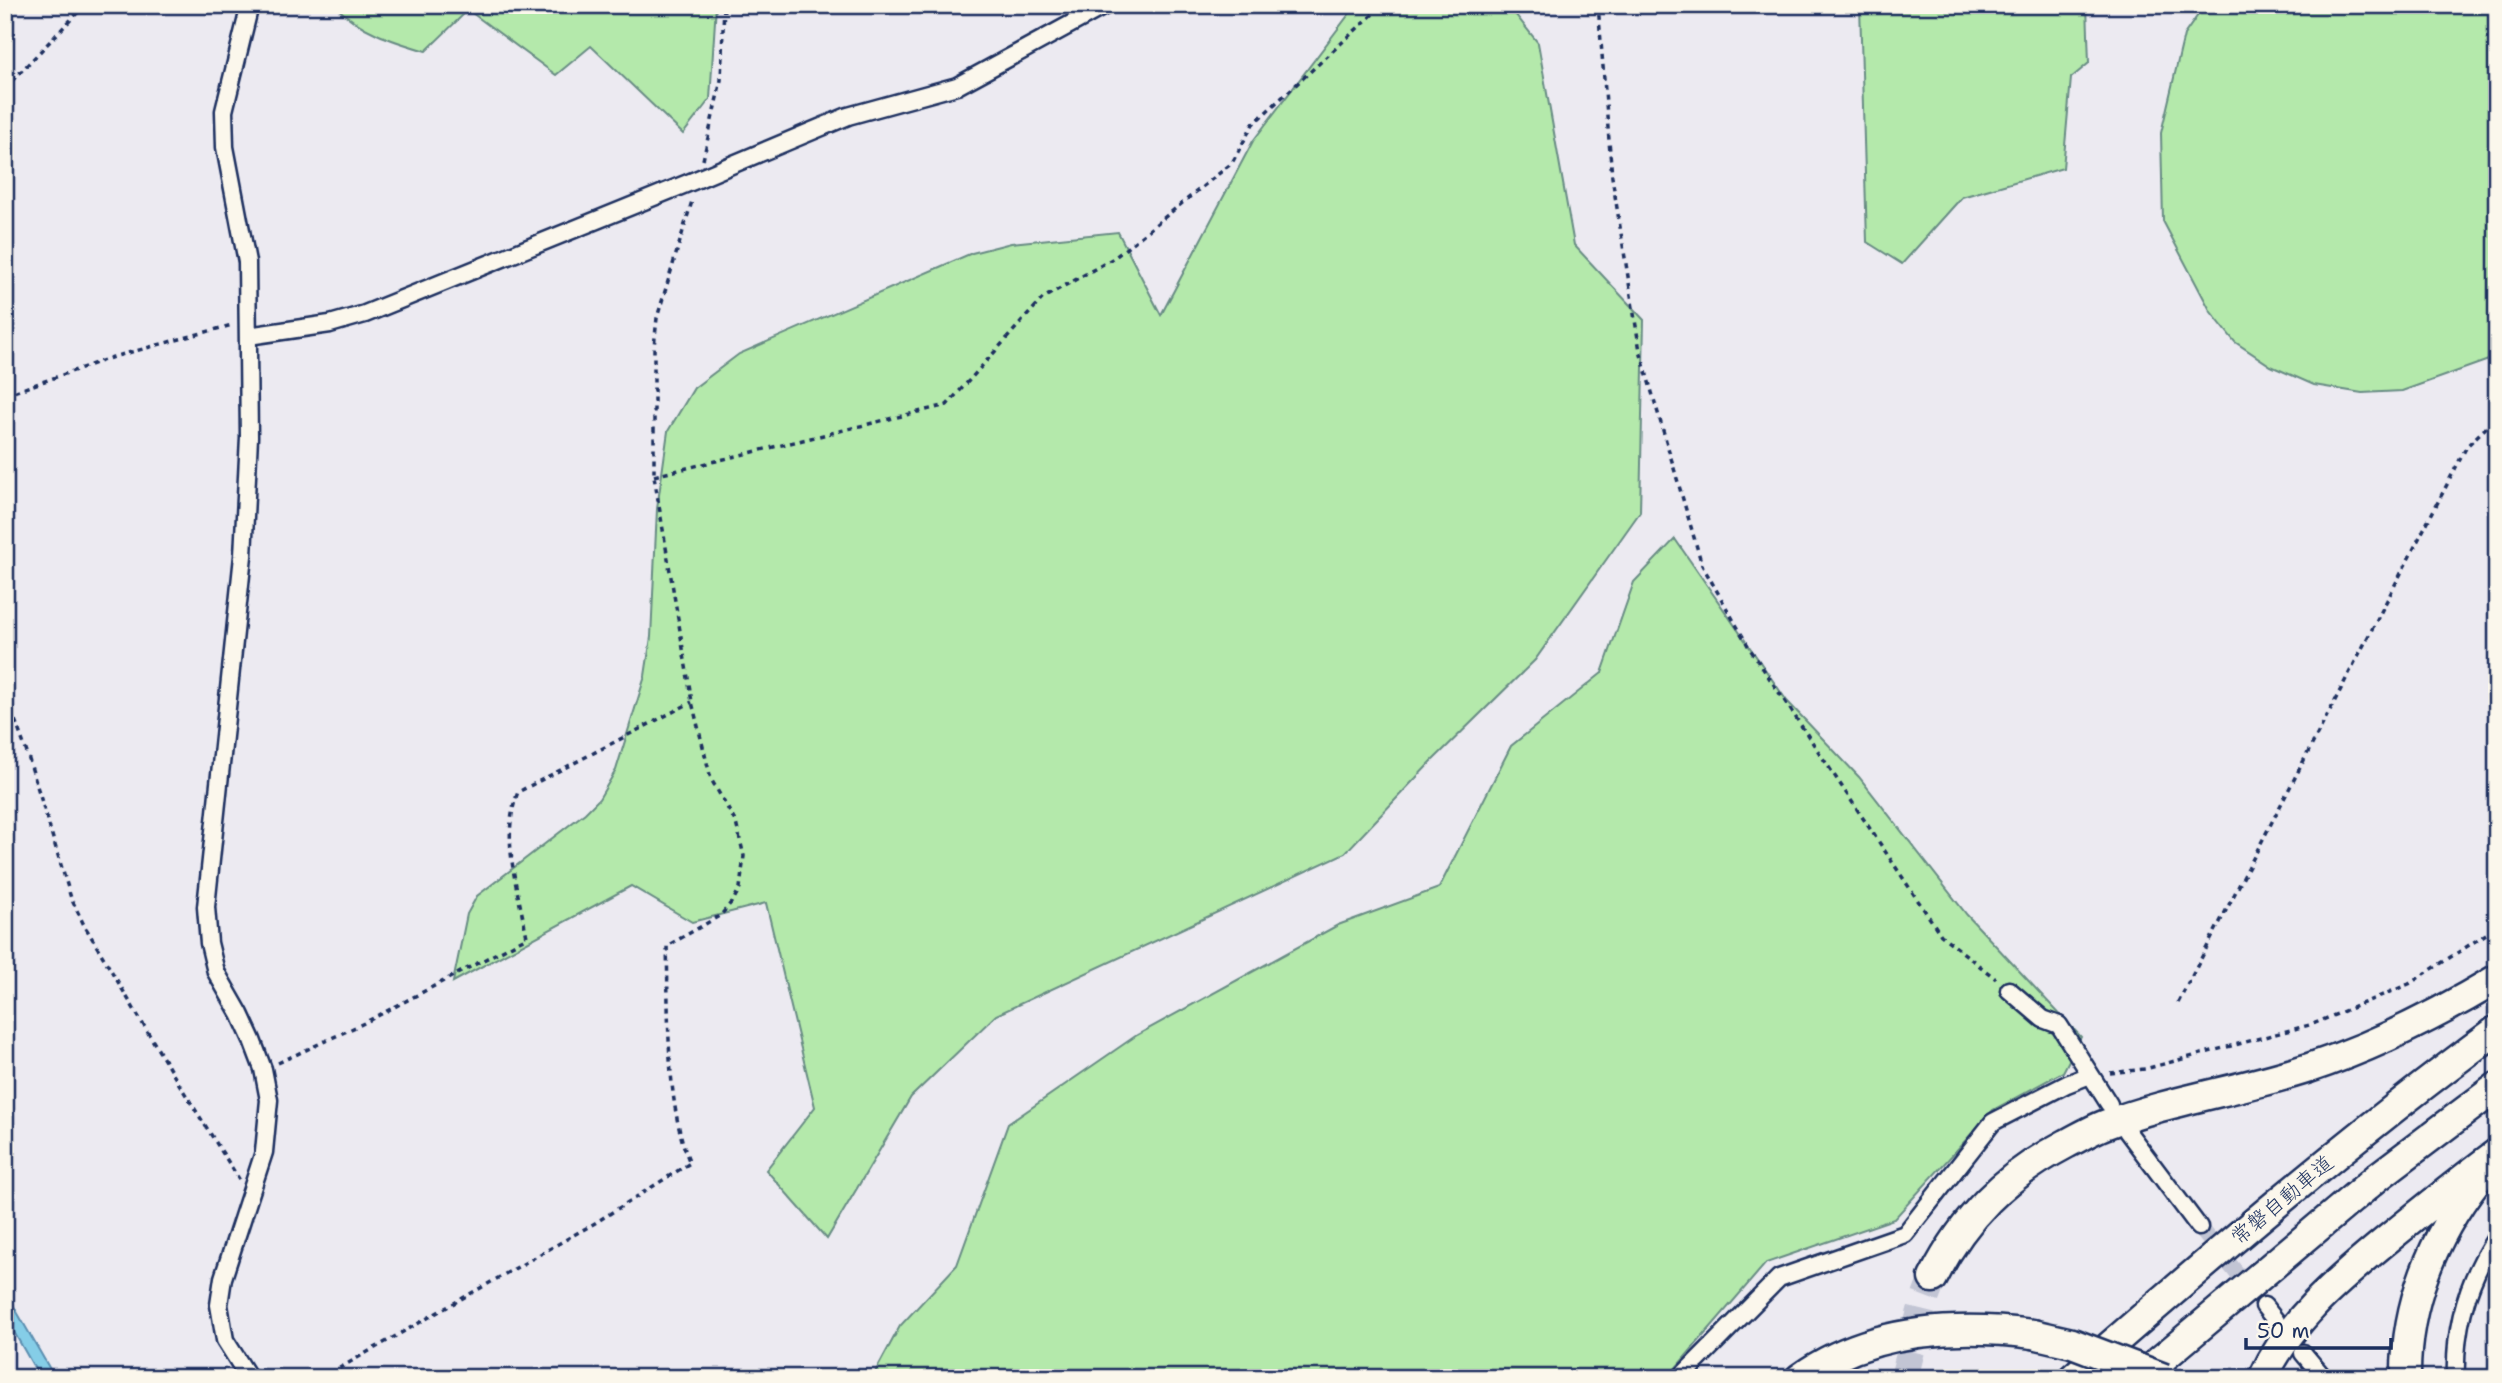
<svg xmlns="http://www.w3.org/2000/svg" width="2502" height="1383" font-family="'Shantell Sans','Klee One',sans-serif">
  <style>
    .green { fill: #b4e9ab; stroke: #688c84; stroke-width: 2 }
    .water { fill: #85cde7; stroke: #5b8eb0; stroke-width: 2 }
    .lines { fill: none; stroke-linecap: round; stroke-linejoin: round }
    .minor-tunnel { stroke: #c2c5d4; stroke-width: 16; stroke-dasharray: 16 8; stroke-linecap: butt }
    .motorway-tunnel { stroke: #c2c5d4; stroke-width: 28; stroke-dasharray: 28 14; stroke-linecap: butt }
    .minor-casing { stroke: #1b2f5e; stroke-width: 21 }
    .motorway-casing { stroke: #1b2f5e; stroke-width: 33 }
    .path { stroke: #1b2f5e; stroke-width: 3.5; stroke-dasharray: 5 5; stroke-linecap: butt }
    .minor { stroke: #fbf7ec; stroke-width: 16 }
    .motorway { stroke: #fbf7ec; stroke-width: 28 }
    .motorway-bridge-casing { stroke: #1b2f5e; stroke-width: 33; stroke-linecap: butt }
    .motorway-bridge { stroke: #fbf7ec; stroke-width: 28 }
    .labels { text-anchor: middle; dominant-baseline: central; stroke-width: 6; stroke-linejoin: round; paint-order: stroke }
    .street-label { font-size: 21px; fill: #1b2f5e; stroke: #fbf7ec }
  </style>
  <rect width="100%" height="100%" fill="#eceaf1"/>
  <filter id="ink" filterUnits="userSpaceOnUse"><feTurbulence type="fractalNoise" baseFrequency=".0143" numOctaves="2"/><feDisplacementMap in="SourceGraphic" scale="14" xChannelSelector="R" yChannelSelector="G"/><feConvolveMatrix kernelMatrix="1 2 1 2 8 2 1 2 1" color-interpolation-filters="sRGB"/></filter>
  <g filter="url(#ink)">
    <!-- green -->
    <path class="green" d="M334,5H716L710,99L683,134L591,46L556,75L468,10L426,51C392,41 360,31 334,5Z
      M1356,5H1508L1538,43L1574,245L1644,320L1640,512L1535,660L1430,763L1345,853L996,1015L911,1097L827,1239L766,1170L815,1107L766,903L692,922L631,886L453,982L467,914L477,896L585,813L599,799L616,770L645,676L651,637L657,509L668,431L694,388L739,354L972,253L1011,243L1118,232L1161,315L1253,141Z
      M1860,5H2087L2089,63L2071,78L2063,168L1962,197L1902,264L1867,242Z
      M2205,5H2497V357L2402,391L2362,393L2314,385L2271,366L2235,342L2211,312L2163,221L2161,133L2184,35Z
      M1675,539L1787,701L1859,777L1967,915L2081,1037L2063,1072L1993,1110L1894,1219L1766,1263L1667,1378H872L900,1326L957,1265L1008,1124L1137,1035L1338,925L1439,888L1511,746L1602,673L1634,582Z"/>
    <!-- water -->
    <path class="water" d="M5,1291L55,1378H40L5,1316Z"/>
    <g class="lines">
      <!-- minor-tunnel -->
      <path class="minor-tunnel" d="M2199,1227L2264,1306"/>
      <!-- motorway-tunnel -->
      <path class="motorway-tunnel" d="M1904,1378L1922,1307L1933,1278"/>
      <!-- minor casing -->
      <g class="minor-casing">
        <path id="minor" d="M248,336L330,324L365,314L698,179L848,116L957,86L1106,5
          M2009,990L2043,1019L2059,1025L2109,1104
          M2127,1131L2199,1227
          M2264,1306L2276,1321
          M2303,1353L2324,1378
          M249,1378L225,1340L219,1305L223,1278L264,1152L269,1100L263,1069L252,1040L240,1014L216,972L209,943L206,907L243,556L249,437L247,262L225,147L224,111L250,5
          M1680,1378L1779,1278L1905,1234L1993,1122L2067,1084L2090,1075
          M2456,1378C2454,1326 2468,1279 2497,1236"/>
      </g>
      <!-- motorway casing -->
      <g class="motorway-casing">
        <path id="motorway" d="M1933,1278C1964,1217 2005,1176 2066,1144C2078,1138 2091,1130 2104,1125C2170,1100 2242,1090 2309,1068C2375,1046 2437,1015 2497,979
          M1800,1378C1868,1329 1953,1324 2033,1334
          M2073,1378C2211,1258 2350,1138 2497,1030
          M2139,1378L2379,1176L2497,1087
          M2263,1378C2289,1321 2336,1282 2383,1243C2421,1212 2458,1182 2497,1153
          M2406,1378C2405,1305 2433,1237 2477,1180"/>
      </g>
      <!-- path -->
      <path class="path" d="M1598,5L1612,177L1640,351L1702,565L1750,649L1941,935L1996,979
        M5,88L85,5
        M703,160L721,80L724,5
        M5,395L113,357L232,325
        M654,476L947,405L1043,298L1114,258L1232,163L1253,124L1383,5
        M5,692L27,753L71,898L83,923L169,1068L239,1179
        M2178,1003L2467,446L2497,417
        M278,1063L364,1023L527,937C518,890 500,838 518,792L692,702
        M2110,1073L2145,1069L2313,1024L2409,984L2497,927
        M322,1378L595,1223L690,1163C665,1105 669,1011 667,946L721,915L734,899L740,888L744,856L736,823L711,779L692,702L654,476V347L657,318L692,201"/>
      <!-- minor -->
      <use href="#minor" class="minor"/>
      <!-- motorway -->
      <use href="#motorway" class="motorway"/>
      <!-- motorway-bridge casing -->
      <g class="motorway-bridge-casing">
        <path id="motorway-bridge" d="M2033,1334L2072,1343L2164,1378"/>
      </g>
      <!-- motorway-bridge -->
      <use href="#motorway-bridge" class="motorway-bridge"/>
    </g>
  </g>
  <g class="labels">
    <!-- street labels -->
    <g class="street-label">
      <text transform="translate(2282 1200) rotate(-40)">常磐自動車道</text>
    </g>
  </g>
  <!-- margin -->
  <rect width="2502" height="1383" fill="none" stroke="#fbf7ec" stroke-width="28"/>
  <rect x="14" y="14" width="2474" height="1355" fill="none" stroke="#1b2f5e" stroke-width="2.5" filter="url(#ink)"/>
  <!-- scale -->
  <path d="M2246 1338v10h145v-10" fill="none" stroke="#1b2f5e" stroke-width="3.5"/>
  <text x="2257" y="1338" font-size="21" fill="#1b2f5e" stroke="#fbf7ec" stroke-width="5" paint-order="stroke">50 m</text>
</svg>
